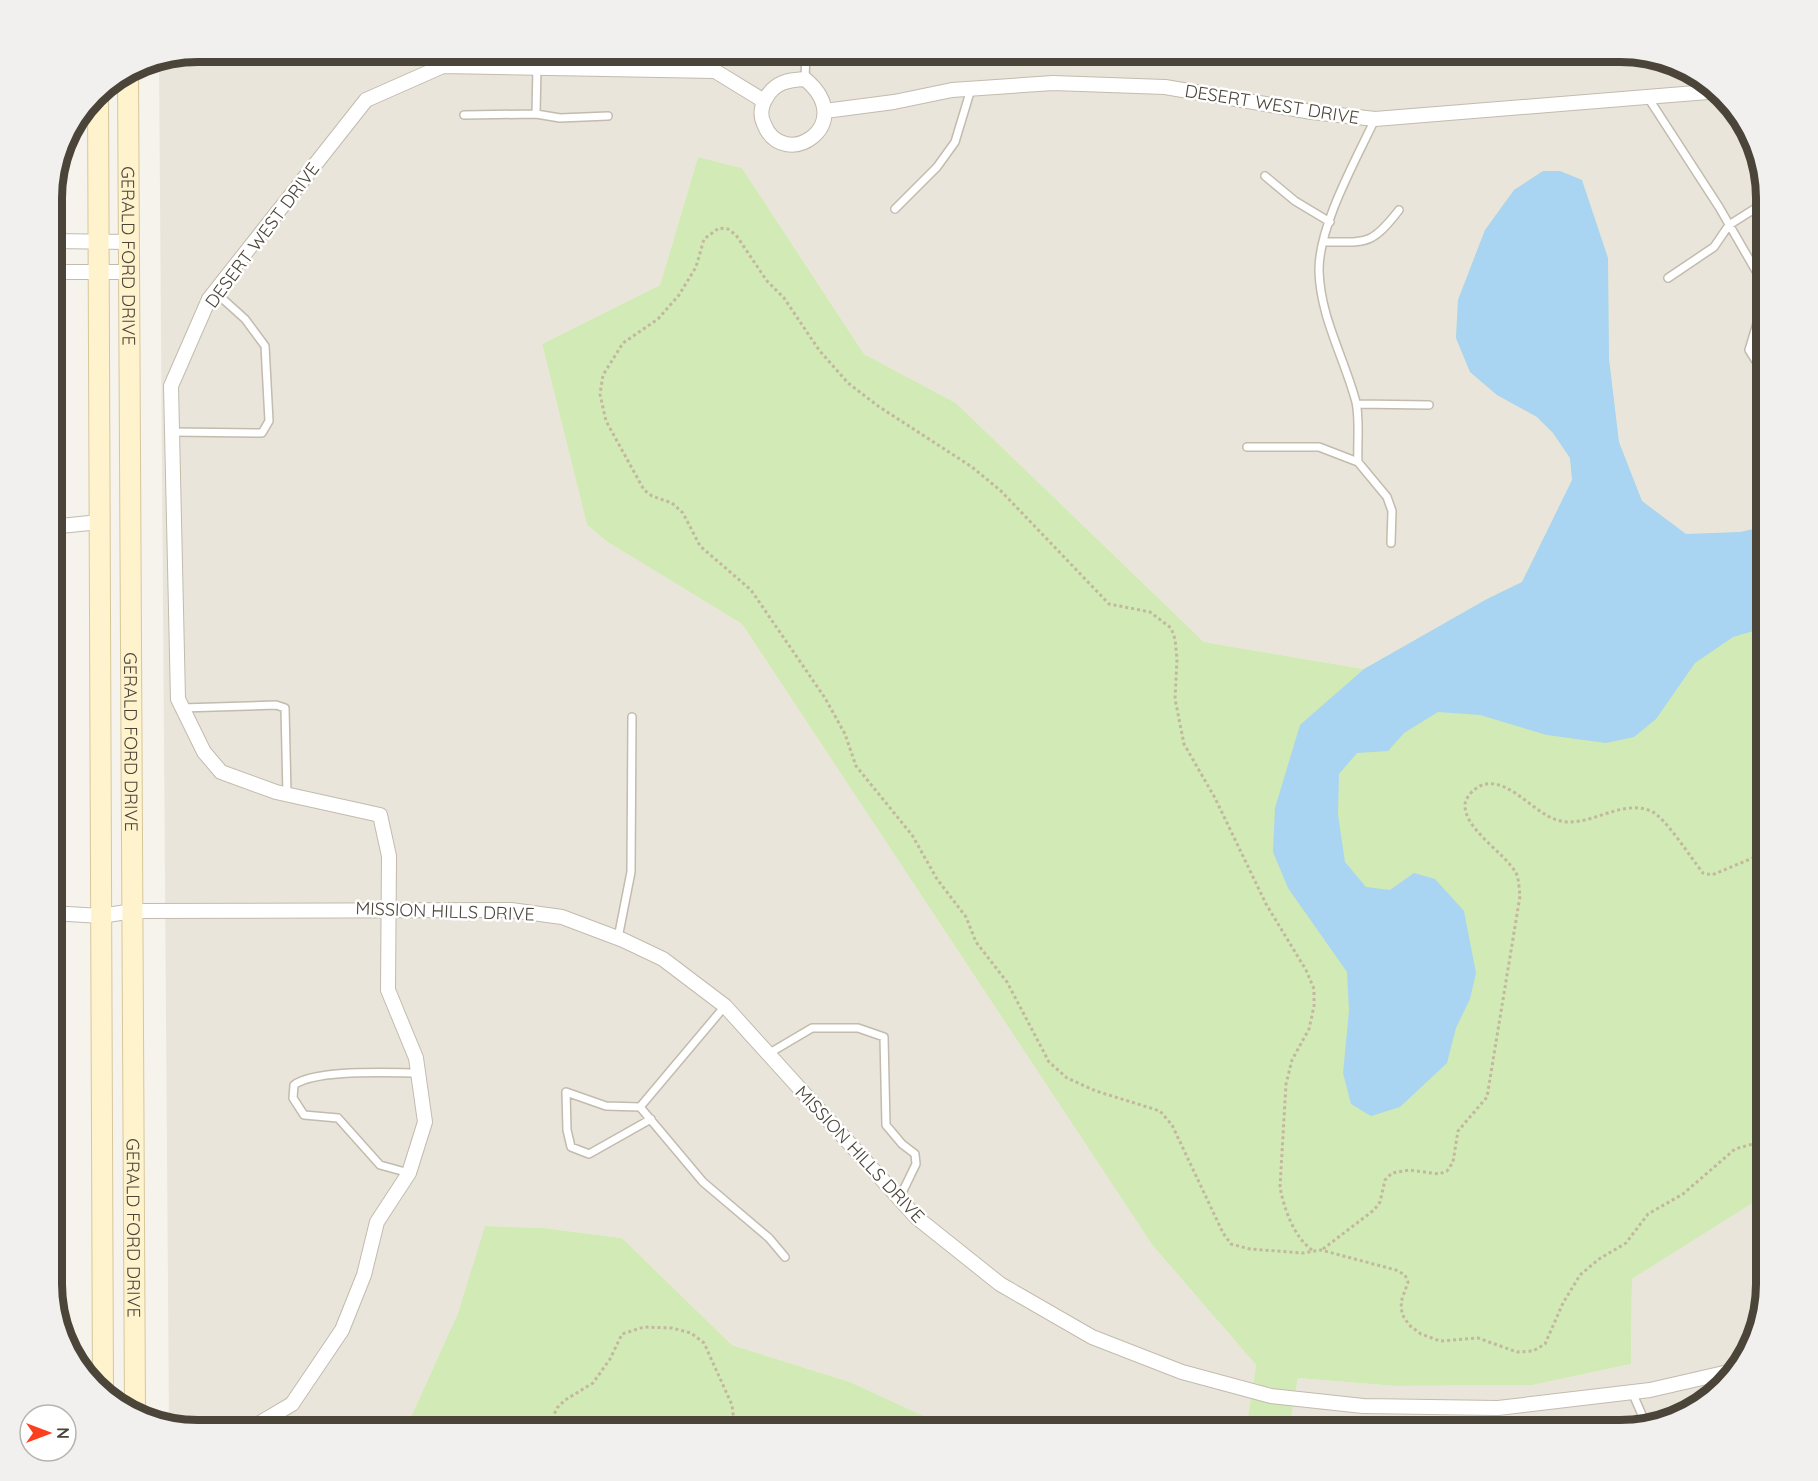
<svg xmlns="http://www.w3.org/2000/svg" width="1818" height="1481" font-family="Quicksand,sans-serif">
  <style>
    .residential { fill: #eae5da }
    .green { fill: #d2eab5 }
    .water { fill: #a9d4f2 }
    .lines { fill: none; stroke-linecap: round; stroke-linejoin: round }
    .lane-casing { stroke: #c2bbae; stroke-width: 10 }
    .street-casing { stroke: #c2bbae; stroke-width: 16 }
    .secondary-casing { stroke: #d6c79b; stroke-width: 22 }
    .path { stroke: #c4b79f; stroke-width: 3; stroke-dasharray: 3 3; stroke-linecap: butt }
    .lane { stroke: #fff; stroke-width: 7 }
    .street { stroke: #fff; stroke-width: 14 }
    .secondary { stroke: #fff3cd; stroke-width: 20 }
    .labels { text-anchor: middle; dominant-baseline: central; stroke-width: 5; stroke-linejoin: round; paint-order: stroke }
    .street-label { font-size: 18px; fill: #4b4439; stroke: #fff }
    .rim { fill: none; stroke: #4b4439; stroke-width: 8 }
  </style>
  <rect width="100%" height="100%" fill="#f6f3ec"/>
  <!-- residential -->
  <path class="residential" d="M197,51H1621L1676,62L1717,87L1752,133L1767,197V526L1740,532L1686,534L1642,501L1619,442L1609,359L1608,258L1582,180L1497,395L1538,417L1553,433L1570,458L1572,480L1522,582L1487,599L1364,669L1204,642L956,403L864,354L742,168L698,157L660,285L542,344L587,525L606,541L742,624L1153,1246L1256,1365L1246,1430H954L850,1382L732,1345L622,1238L544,1228L486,1226L458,1313L405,1430H197L169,1425L159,59Z
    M1767,1191V1284L1756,1339L1731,1380L1685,1415L1621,1430H1289L1298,1378L1395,1386L1533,1385L1631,1364L1632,1279L1756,1201Z"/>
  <!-- green -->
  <path class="green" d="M698,157L742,168L864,354L956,403L1204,642L1364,669L1487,599L1522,582L1572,480L1570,458L1553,433L1537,417L1497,395L1470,372L1456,338L1458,300L1485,230L1514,190L1543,171H1560L1582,180L1608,258L1609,359L1619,442L1642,501L1686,534L1740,532L1767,526V1191L1756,1201L1632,1279L1631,1364L1533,1385L1395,1386L1298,1378L1289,1430H1246L1256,1365L1153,1246L742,624L606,541L587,525L542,344L660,285Z
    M485,1226L544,1228L622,1238L732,1345L850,1382L954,1430H405L458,1313Z"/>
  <!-- water -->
  <path class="water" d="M1543,171H1560L1582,180L1608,258L1609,359L1619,442L1642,501L1686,534L1740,532L1767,526V627L1733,637L1695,663L1656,719L1634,737L1606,743L1547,735L1480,715L1438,712L1404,733L1388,751L1357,753L1339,774L1338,815L1345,862L1366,887L1390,890L1414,873L1435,879L1464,911L1476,973L1470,999L1456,1028L1447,1063L1400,1107L1371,1116L1351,1104L1343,1073L1349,1011L1347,972L1288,888L1273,852L1275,808L1300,725L1364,669L1487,599L1522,582L1572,480L1570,458L1553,433L1537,417L1497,395L1470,372L1456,338L1458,300L1485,230L1514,190Z"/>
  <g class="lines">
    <!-- lane casing -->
    <g class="lane-casing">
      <path id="lane" d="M537,66L536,114L560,118L608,116
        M805,79L806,51
        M1647,96L1719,207L1767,290L1749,350L1767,379
        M464,115L536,114
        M1265,176L1295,201L1330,222
        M895,209L937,167L955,142L971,89
        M1323,242C1367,242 1371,246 1399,210
        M1668,278L1714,247L1729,225L1767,201
        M1357,404L1429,405
        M173,432L262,433L269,421L265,346L245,319L215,292
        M1247,447H1319L1358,462L1387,497L1392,511L1391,543
        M1358,462C1357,443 1360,420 1356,402C1344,357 1320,317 1319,270C1319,225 1356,160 1375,119
        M182,708L276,705L285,708L287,794
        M618,938L631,872L632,717
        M725,1006L640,1107L703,1182L769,1238L785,1257
        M768,1054L812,1028H858L884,1037L886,1125L902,1144L915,1154L916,1164L899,1199
        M640,1107L606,1106L566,1092L567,1130L571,1147L589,1154L651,1119
        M409,1173L380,1165L338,1118L304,1115L293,1098L294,1085C316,1069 389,1073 418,1073
        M1632,1392L1646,1424"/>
    </g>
    <!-- street casing -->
    <g class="street-casing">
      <path id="street" d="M805,79C860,125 783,173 764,124C760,116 761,106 766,98C775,82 788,80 805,79Z
        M825,111L894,102L952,90L1053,83L1165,87L1312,112L1375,119L1720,91
        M51,241L129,242
        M51,272H129
        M51,527L99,522
        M51,913L101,916L133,911L511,910L562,917L623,940L663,959L725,1006L916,1217L1000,1284L1092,1337L1182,1372L1271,1396L1363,1406L1498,1408L1650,1390L1737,1370
        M248,1430L292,1404L342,1330L364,1275L377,1222L409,1173L425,1122L416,1058L388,990L389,856L380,815L276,792L221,772L204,752L178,699L171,386L209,299L366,100L443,66L715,71L764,101"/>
    </g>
    <!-- secondary casing -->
    <g class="secondary-casing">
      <g id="secondary">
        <path id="s1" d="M128,70L135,1414"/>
        <path d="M98,91L103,1395"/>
      </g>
    </g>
    <!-- path -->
    <path class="path" d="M1323,1249L1374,1210L1380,1202L1385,1180L1392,1173L1409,1170L1439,1174L1447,1171L1453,1162L1458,1131L1487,1097L1520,896C1519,889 1519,879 1516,873C1505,853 1464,829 1465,805C1465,800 1470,793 1474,790C1501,767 1532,813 1557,820C1588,830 1619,798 1651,811C1665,817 1691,858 1703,873L1712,875L1767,852
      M1312,1250C1294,1237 1284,1209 1280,1187L1286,1084L1292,1060L1309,1029L1314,1006V989L1306,970L1266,904L1215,798L1184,744L1175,699L1177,659L1175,639L1171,628L1150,612L1109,604L1001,491L972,467L878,406L848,383L819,350L784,298L767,281L736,235L728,229L719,228L704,239L696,267L679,295L658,319L623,343L603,375L600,394L606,421L644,490L652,496L672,503L683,513L700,546L751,590L825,698L845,734L856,766L912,835L937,879L966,917L976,942L1007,982L1049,1062L1067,1078L1096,1091L1160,1111L1172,1125L1223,1233L1231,1244L1250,1249L1303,1253L1321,1250L1396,1270L1405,1275L1408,1282L1401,1302L1402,1314L1409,1325L1421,1334L1440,1341L1478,1338L1517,1352L1533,1351L1545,1344L1563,1303L1580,1275L1599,1259L1626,1243L1648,1214L1683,1194L1735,1149L1767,1140
      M547,1430L557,1408L565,1400L593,1383L610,1359L622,1334L644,1327L672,1328L691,1333L704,1343L732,1405L735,1430"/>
    <!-- lane -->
    <use href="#lane" class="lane"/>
    <!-- street -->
    <use href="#street" class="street"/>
    <!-- secondary -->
    <use href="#secondary" class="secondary"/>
  </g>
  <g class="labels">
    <!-- street labels -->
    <g class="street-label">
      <text transform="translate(1272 104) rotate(9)">DESERT WEST DRIVE</text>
      <text transform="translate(262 235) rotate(-53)">DESERT WEST DRIVE</text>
      <text stroke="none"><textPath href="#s1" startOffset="186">GERALD FORD DRIVE</textPath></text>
      <text stroke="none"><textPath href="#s1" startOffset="672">GERALD FORD DRIVE</textPath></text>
      <text transform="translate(445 911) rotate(2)">MISSION HILLS DRIVE</text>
      <text transform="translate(860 1154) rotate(47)">MISSION HILLS DRIVE</text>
      <text stroke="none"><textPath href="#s1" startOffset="1158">GERALD FORD DRIVE</textPath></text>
    </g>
  </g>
  <!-- crop -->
  <path d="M0 0H1818V1481H0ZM198 62H1620A136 136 0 0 1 1756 198V1284A136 136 0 0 1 1620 1420H198A136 136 0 0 1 62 1284V198A136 136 0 0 1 198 62Z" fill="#f1f0ef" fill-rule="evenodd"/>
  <path class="rim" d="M198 62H1620A136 136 0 0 1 1756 198V1284A136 136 0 0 1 1620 1420H198A136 136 0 0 1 62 1284V198A136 136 0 0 1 198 62Z"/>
  <!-- north arrow -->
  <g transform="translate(48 1433) rotate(90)"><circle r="28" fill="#ffffff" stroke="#b7b4b0" stroke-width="1.5"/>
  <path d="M0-4.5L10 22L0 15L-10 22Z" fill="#fc3f1d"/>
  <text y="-9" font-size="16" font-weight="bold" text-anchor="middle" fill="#4b4439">N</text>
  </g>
</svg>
